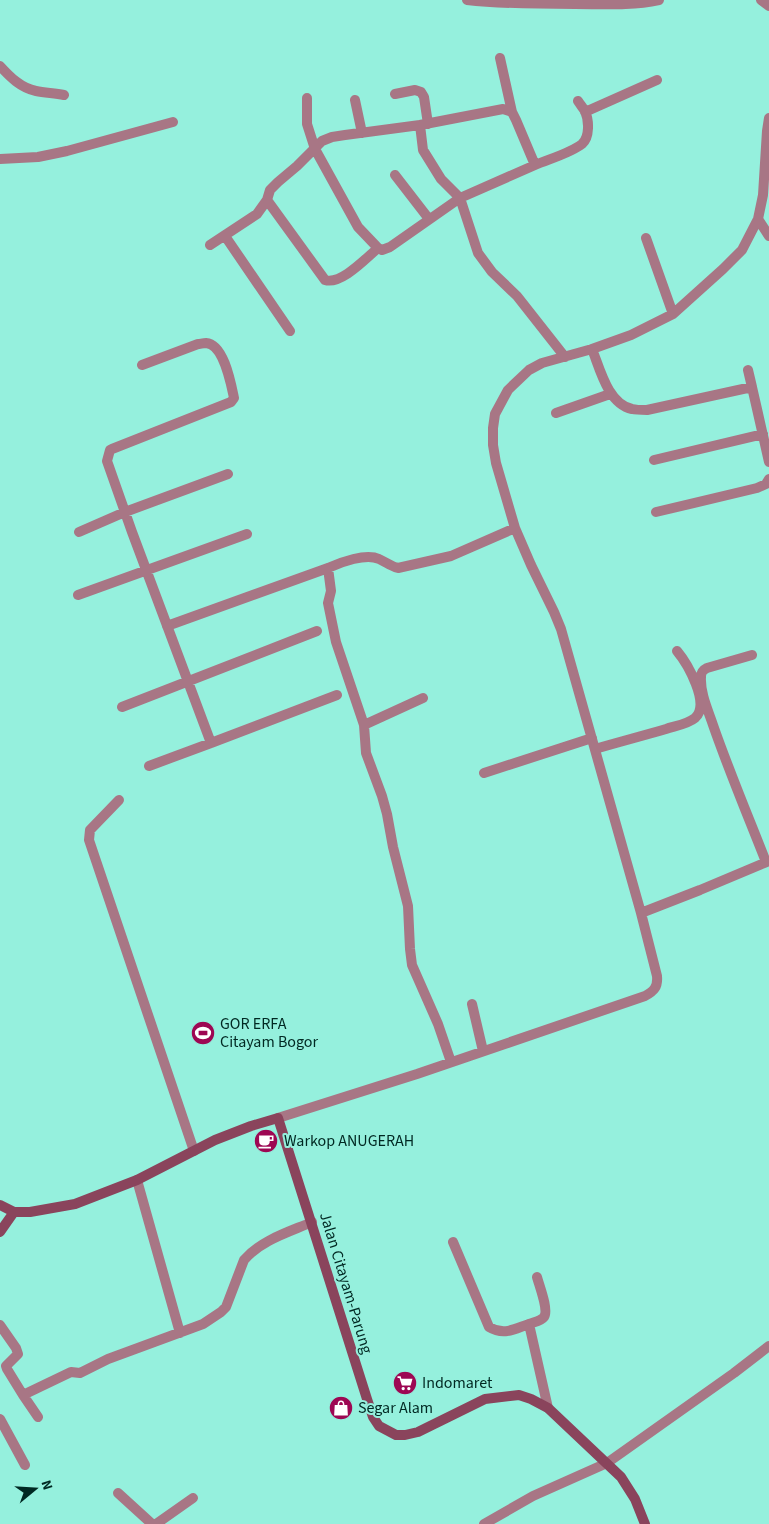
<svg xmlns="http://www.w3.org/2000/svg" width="769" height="1524" font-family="'Source Sans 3',sans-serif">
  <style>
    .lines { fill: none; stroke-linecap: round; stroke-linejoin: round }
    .street { stroke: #a87685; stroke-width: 10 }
    .secondary { stroke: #8a445c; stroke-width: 10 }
    .labels { text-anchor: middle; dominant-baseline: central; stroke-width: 4; stroke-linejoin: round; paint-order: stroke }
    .poi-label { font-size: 16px; fill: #002822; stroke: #95f0dd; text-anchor: start }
    .street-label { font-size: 16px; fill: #002822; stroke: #95f0dd }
  </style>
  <rect width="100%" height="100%" fill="#95f0dd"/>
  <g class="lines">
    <!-- street -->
    <path class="street" d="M467,0C503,4 539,4 575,4C603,4 631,6 659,0
      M761,0L769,6
      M500,58L512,112
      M0,66C10,77 21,88 36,91C45,93 54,93 64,95
      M395,94L415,90L421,92L424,97L428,124
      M307,98V124L315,149L358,227L378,248L382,250L390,247L460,198L535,165
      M355,100L362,133
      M585,112L657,80
      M0,159L38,157L67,151L173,122
      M395,175L429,219
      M267,200L325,280C341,285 365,259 378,248
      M758,219L769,236
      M225,236L290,331
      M646,238L673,314
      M210,245L257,214L267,200L270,190L278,182L297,166L322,141L332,137L345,135L420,125
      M592,349C600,369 608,404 632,409C636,410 642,410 647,410L752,387L748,370
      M565,357L517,296L492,272L478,253L460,198L441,179L423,150L420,125L503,109L512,112L516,120L535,165C549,159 571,153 582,144C590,137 589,120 585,111C583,108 580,104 578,101
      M142,365L198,344C200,344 203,343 206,343C224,344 231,384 234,398L231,402L112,449L110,450L107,461L132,532L211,743L337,695
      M752,387L769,462
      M556,413L610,394
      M654,460L763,434
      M656,512L757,488L766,484L769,479
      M79,532L125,512L228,474
      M328,568L331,591L328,603L336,642L364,725L366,753L382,796L387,814L393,847L408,906L410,949L412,965L438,1024L451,1062
      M78,595L247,534
      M167,626L328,568C341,562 366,553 379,559C386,562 390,566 398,568L451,556L515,528
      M752,655L707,668C703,670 701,672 701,677C700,693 708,710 713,725C729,771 748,816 766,862
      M122,707L317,631
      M364,725L423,698
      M595,749C619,742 642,736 666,729C675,726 688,724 695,718C711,704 687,663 677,651
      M149,766L211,743
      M484,773L592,738
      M119,800L90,830L89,840L194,1151
      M641,913L700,890L769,861
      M472,1004L483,1051
      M278,1118L417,1074L645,996C654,991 658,987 657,976L641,913L561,629L554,612L531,565L515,528L496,463L493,445V428L495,414L508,390L529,370L542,363L592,349L631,335L673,314L723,269L742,250L758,219L763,195L767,131L769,118
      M137,1180L180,1333
      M453,1242L489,1327C504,1336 514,1329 529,1324
      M537,1277C539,1285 549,1310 544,1317C541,1321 534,1322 529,1324L548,1408
      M0,1325L16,1348L18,1354L6,1366L7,1369L23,1395
      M38,1417L23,1395L71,1372L80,1373L108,1359L203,1324L221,1312L226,1307L244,1260C261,1240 289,1232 312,1222
      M0,1419L25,1465
      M118,1493L152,1524
      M156,1524L193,1498
      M484,1524L533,1496L607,1463L734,1373L769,1346"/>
    <!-- secondary -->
    <path class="secondary" d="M0,1205L14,1212H30L75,1204L137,1180L215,1140L251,1126L278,1118L367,1399L373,1417L379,1426L396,1435H405L418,1432L485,1399L519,1395L531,1399L548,1408L621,1477L635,1499L645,1524
      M0,1232L14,1212"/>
  </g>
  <!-- icons -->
  <defs>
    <g id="stadium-disc" transform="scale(1.25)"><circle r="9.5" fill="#9d0753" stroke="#95f0dd"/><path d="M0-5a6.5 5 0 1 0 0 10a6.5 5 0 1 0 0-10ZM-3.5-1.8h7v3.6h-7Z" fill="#fff"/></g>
    <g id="cafe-disc" transform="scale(1.25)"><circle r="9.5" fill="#9d0753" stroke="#95f0dd"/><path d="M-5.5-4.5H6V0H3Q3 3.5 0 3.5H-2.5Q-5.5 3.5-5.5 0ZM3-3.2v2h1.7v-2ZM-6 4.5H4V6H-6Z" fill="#fff"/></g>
    <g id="supermarket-disc" transform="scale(1.25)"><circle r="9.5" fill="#9d0753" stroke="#95f0dd"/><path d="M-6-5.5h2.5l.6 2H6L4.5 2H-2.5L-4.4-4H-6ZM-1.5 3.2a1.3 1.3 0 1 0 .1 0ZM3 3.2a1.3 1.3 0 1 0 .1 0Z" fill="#fff"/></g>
    <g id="shop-disc" transform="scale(1.25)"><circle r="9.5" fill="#9d0753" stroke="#95f0dd"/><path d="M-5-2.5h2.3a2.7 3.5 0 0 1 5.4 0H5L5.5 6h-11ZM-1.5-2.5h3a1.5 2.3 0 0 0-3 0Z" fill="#fff"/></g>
  </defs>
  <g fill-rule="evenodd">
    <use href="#stadium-disc" x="203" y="1033"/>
    <use href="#cafe-disc" x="266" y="1141"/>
    <use href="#supermarket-disc" x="405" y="1383"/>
    <use href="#shop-disc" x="341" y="1408"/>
  </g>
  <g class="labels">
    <!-- poi labels -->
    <g class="poi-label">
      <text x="220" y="1024">GOR ERFA<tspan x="220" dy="18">Citayam Bogor</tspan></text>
      <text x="284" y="1141">Warkop ANUGERAH</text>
      <text x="422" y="1383">Indomaret</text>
      <text x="358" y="1408">Segar Alam</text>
    </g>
    <!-- street labels -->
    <g class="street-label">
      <text transform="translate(346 1283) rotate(73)">Jalan Citayam-Parung</text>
    </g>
  </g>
  <!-- north arrow -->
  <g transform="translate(35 1489) rotate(72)" stroke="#95f0dd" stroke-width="4" paint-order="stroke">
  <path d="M0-4L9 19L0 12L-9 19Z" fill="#002822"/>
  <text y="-8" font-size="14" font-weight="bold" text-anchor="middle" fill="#002822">N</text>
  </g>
</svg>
